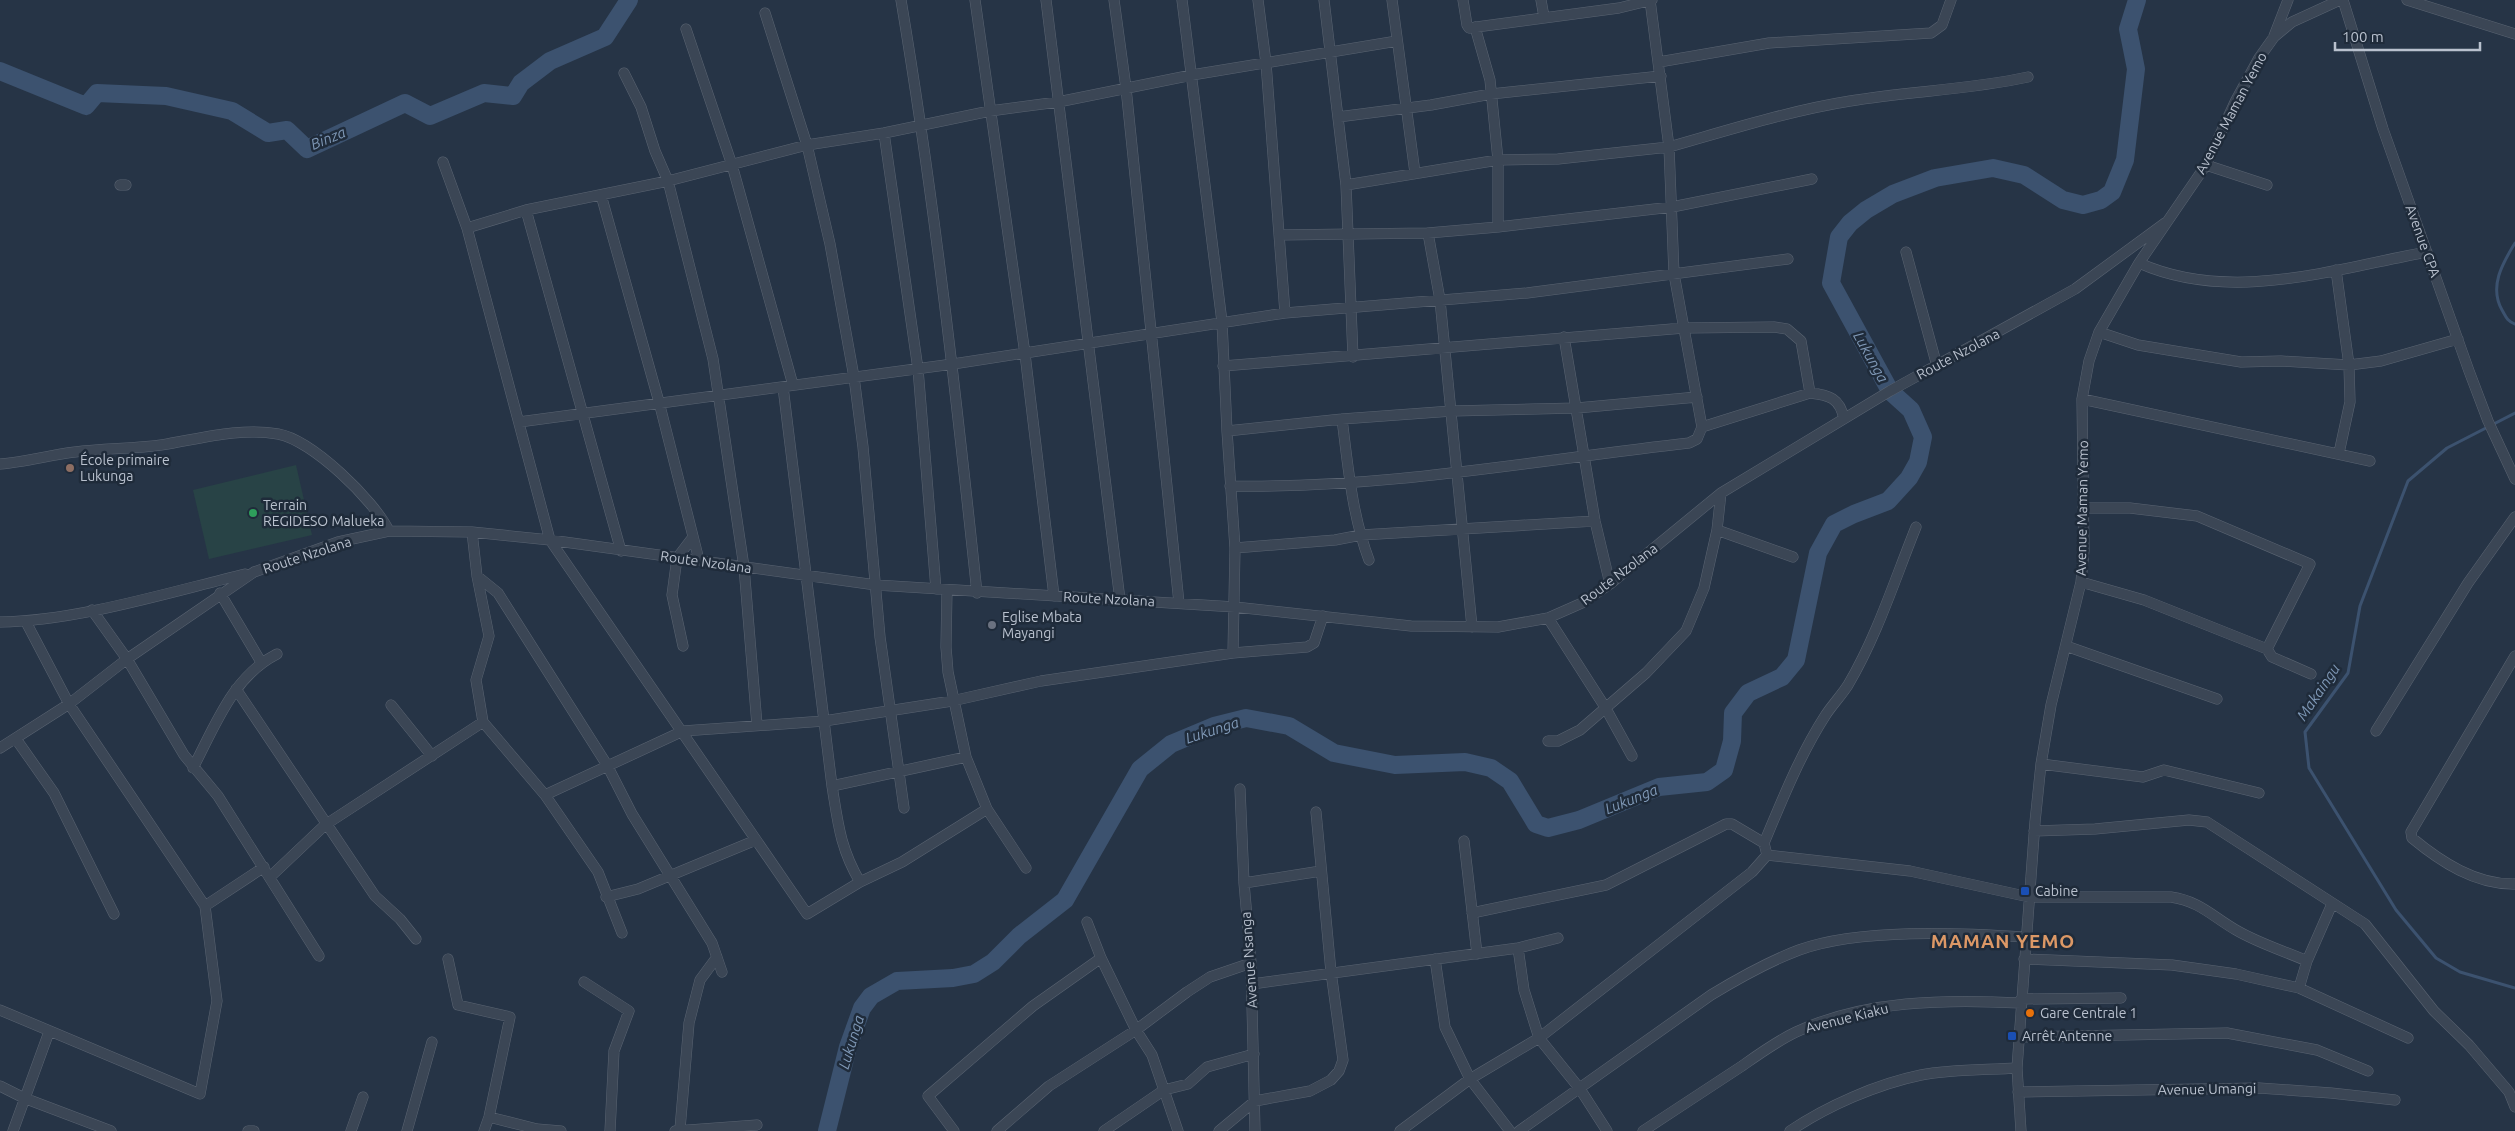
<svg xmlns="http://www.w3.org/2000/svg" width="2515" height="1131" font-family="Ubuntu,sans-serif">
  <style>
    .green { fill: #284346 }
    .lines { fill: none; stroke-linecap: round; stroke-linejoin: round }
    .stream { stroke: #3c526f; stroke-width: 3 }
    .river { stroke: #3c526f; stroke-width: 18 }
    .minor-casing { stroke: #5a6472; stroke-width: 11 }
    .minor { stroke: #3b4655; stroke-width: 10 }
    .education-dot { fill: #8d6e63; stroke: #1f2b3a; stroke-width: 2 }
    .leisure-dot { fill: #2e9e5b; stroke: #1f2b3a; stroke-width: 2 }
    .worship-dot { fill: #6b7280; stroke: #1f2b3a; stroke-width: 2 }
    .transit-dot { fill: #1a4fb4; stroke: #1f2b3a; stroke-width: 2 }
    .food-dot { fill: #e8710a; stroke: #1f2b3a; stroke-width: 2 }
    .labels { text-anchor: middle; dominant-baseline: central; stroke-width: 5; stroke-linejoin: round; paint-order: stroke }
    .street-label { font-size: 14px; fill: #b9c1ce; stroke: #1f2b3a }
    .poi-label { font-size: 14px; fill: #b9c1ce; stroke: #1f2b3a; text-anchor: start }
    .water-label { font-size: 15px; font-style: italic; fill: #7f98b6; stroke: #1f2b3a }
    .district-label { font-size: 19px; font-weight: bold; letter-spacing: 1px; fill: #dc9866; stroke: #1f2b3a }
  </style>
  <rect width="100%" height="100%" fill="#263446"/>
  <!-- green -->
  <path class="green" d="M296,465L312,535L209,559L193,490Z"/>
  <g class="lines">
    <!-- stream -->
    <path class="stream" d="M2515,243C2502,264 2489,287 2502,310C2506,317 2507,321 2515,324
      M2515,413L2447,448L2408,481L2360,606L2348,673L2305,732L2309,768L2396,910L2436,958L2460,972L2515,988"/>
    <!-- river -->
    <path class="river" d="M0,71L86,106L97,93L166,96L232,111L268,133L287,130L307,149L405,103L430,116L484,93L513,96L521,83L550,61L605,37L629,0
      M827,1131L848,1047L862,1008L871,996L897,981L953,978L974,974L993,962L1019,936L1065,900L1140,769L1171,744L1214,726L1246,718L1289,726L1334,753L1395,765L1465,762L1491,768L1510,781L1536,824L1548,828L1579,820L1659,787L1707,782L1724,770L1732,741L1733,713L1748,693L1782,677L1796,660L1818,553L1834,524L1854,514L1888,501L1909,478L1918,462L1923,437L1911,410L1890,391L1831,283L1839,237L1850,223L1866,210L1893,194L1935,178L1993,168L2024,175L2063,200L2083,205L2101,200L2112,192L2125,160L2136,69L2128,29L2137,0"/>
    <!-- minor casing -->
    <g class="minor-casing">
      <path id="minor" d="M901,0C934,197 956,394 977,593
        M975,0L1025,354L1054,596
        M1046,0L1120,600
        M1114,0L1126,88L1179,603
        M1182,0L1222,322L1227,431L1235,548L1233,653
        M1258,0L1266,63L1285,313
        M1324,0L1346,185L1353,357
        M1392,0L1415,173
        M1463,0L1467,25L1469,28L1619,8L1652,0
        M1541,0L1544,17
        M2343,0L2383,129L2469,371L2488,421L2515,479
        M2407,0L2515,34
        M765,13L807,145L830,244L854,377L863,447L880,637L904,808
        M1475,27L1490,80L1498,160V227
        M686,29L732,165L793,385
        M2274,36L2288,0
        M1659,62L1769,43L1931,33L1942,25L1951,0
        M624,73L641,107L655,151L668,181L713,359L744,567L757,725
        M1338,117L1431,105L1491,94L1661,76
        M884,133L918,369L936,589
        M443,162L467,228L550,540L807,914L860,882L902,862L987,809
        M2206,165L2267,185
        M120,185H126
        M1346,185L1498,160L1558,159L1669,147C1729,130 1788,111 1850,101C1909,91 1969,90 2028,77
        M601,195L659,402L699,560
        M526,210L621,551
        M467,228L526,210L668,181L807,145L884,133L990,111L1058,102L1192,75L1397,41
        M1428,233L1440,300L1472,627
        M1279,235L1428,233L1498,227L1672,207L1812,179
        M1906,252L1937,366
        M2139,263C2231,304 2334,269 2427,252
        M2336,270L2349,365L2350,402L2339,453
        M2099,332L2138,345L2241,362L2281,361L2349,365L2381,361L2458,339
        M1564,337L1595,521L1610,584
        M1223,366L1684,328L1774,327L1787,329L1801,341L1810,393
        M783,387L832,786C838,823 840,848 860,882
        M2082,399L2370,461
        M1342,419C1348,466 1352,515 1369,560
        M519,422L953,364L1285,313L1527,293L1788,259
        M1702,427L1810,393C1829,395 1840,398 1844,419
        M1227,431L1342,419L1452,411L1577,408L1697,397
        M0,464C25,462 50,455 75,452C104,448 133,449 161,445C199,439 240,427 278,434C312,440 374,500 389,531
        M1230,486C1384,489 1537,460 1689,443L1697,439L1702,427L1674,274L1669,147L1650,0
        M2083,508H2130L2197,516L2310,564L2267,649L2272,657L2311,674
        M1717,530L1793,557
        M472,532L477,576L489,636L476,680L483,722L545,795L598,872L622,933
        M1235,548L1335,540L1361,535L1595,521
        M477,576L498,593L607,765L632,814L712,943L722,972
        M2081,582L2144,600L2267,649
        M947,590L946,647L948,672L966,757L987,809L1026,868
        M220,593L261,662
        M92,610L127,659L184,755L218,796L319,956
        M1548,618L1605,707L1632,756
        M0,622C77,621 170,592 245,574
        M26,622L69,704L205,906
        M683,646L672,595L677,558L693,537
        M2066,646L2217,699
        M2515,656L2411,832L2412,838C2441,862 2476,885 2515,884
        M236,689L375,896L400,919L416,939
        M391,705L432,756
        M2376,731L2468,583L2515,517
        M16,739L54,793L114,914
        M1548,741H1558L1580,730L1646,673L1686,631L1704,588L1717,530L1721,493
        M0,748L69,704L127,659L254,572L338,542L389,531L472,532L550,540L876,585L1235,607L1411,626L1498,627L1548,618L1582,603L1610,584L1721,493L1890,391L2075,289L2165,223
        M2041,764L2143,777L2164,770L2259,793
        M193,768C215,726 233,676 277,654
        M832,786L966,757
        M1240,789L1244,883L1251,963L1255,1131
        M545,795L683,731L824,721L952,701L1041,681L1233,653L1307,647L1314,643L1323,616
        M2034,831L2095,829L2189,820L2207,822L2365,924L2434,1011L2469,1045L2509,1092L2515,1107
        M1464,841L1477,954
        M1767,855L1910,871L2029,897H2171C2199,901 2212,916 2236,930C2258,943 2284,951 2307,961
        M1767,855L1764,843C1782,800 1800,755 1825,716C1832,705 1841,696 1848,685C1877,636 1895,579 1916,527
        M270,877L325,825L483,722
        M1244,883L1321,871
        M606,897L638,889L756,840
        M1472,913L1606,885L1726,824H1732L1764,843
        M1087,922L1101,958L1136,1030L1152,1055L1178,1131
        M1518,948L1524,990L1539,1038L1580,1089L1607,1131
        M448,959L458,1005L510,1017L489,1117L484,1131
        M1435,959L1445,1027L1470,1079L1510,1131
        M2024,959L2172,965L2236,974L2299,988L2408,1038
        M584,982L629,1011L614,1051L610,1131
        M1252,984L1518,948L1558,938
        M2299,988L2307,961L2332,904
        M2021,999L2121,998
        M0,1010L200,1094L217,1001L205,906L264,867
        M2019,1037L2227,1033L2317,1050L2368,1071
        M0,1086L24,1098L111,1131
        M2018,1092L2259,1088L2331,1093L2395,1100
        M489,1117L537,1129L561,1131
        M680,1129L689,1023L700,980L717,957
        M13,1131L49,1032
        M248,1131H254
        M351,1131L363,1097
        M407,1131L432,1042
        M675,1131L757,1125
        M954,1131L928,1096L1033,1006L1101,958
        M997,1131L1049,1086L1136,1030L1187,992L1210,977L1251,963
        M1104,1131L1164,1090L1188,1084L1207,1067L1254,1054
        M1219,1131L1255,1101L1310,1091L1331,1080L1339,1071L1343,1060L1331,972L1316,812
        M1400,1131L1470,1079L1539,1038L1752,872L1767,855
        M1519,1131L1711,995C1739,978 1767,962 1799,950C1860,928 1959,933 2025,937
        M1643,1131C1676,1109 1709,1088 1742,1066C1759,1054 1777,1041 1796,1032C1864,1000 1947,999 2021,1003
        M1790,1131C1827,1106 1877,1084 1921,1075C1952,1069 1986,1070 2017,1068
        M2021,1131L2017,1068L2035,822L2041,764L2051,705L2081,582L2084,550L2082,399L2089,361L2099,332L2139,263L2206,165L2235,102L2259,58L2274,37L2292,22L2340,0"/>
    </g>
    <!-- minor -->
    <use href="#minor" class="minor"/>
  </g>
  <!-- markers -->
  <circle class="education-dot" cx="70" cy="468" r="5"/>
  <circle class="leisure-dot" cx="253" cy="513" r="5"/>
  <circle class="worship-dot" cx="992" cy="625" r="5"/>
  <g class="transit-dot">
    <rect x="2020" y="886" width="10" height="10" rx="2.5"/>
    <rect x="2007" y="1031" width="10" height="10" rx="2.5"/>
  </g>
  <circle class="food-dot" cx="2030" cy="1013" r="5"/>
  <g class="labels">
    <!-- street labels -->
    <g class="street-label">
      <text transform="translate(2231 113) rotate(-62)">Avenue Maman Yemo</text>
      <text transform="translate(2423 241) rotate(70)">Avenue CPA</text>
      <text transform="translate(1958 354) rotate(-28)">Route Nzolana</text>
      <text transform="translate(2082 508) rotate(-89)">Avenue Maman Yemo</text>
      <text transform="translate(307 555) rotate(-18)">Route Nzolana</text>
      <text transform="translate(706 562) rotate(8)">Route Nzolana</text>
      <text transform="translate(1619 574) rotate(-37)">Route Nzolana</text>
      <text transform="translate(1109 599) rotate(3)">Route Nzolana</text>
      <text transform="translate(1249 960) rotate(-94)">Avenue Nsanga</text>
      <text transform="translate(1847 1018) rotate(-14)">Avenue Kiaku</text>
      <text transform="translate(2207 1089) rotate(-1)">Avenue Umangi</text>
    </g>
    <!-- poi labels -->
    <g class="poi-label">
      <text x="80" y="460">École primaire<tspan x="80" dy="16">Lukunga</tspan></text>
      <text x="263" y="505">Terrain<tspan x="263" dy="16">REGIDESO Malueka</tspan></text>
      <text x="1002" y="617">Eglise Mbata<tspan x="1002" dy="16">Mayangi</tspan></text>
      <text x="2035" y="891">Cabine</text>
      <text x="2040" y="1013">Gare Centrale 1</text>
      <text x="2022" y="1036">Arrêt Antenne</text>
    </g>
    <!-- water labels -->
    <g class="water-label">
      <text transform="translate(328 138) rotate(-22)">Binza</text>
      <text transform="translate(1871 357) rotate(61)">Lukunga</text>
      <text transform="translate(2318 692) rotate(-56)">Makaingu</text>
      <text transform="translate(1212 730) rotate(-18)">Lukunga</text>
      <text transform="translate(1631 799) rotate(-22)">Lukunga</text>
      <text transform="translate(851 1042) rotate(-73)">Lukunga</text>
    </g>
    <!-- district labels -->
    <g class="district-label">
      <text x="2003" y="941">MAMAN YEMO</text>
    </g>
  </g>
  <!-- scale -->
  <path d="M2335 42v8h145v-8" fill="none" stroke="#b9c1ce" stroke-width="2.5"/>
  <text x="2342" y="42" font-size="15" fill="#b9c1ce" stroke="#1f2b3a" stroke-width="4" paint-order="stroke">100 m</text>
</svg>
